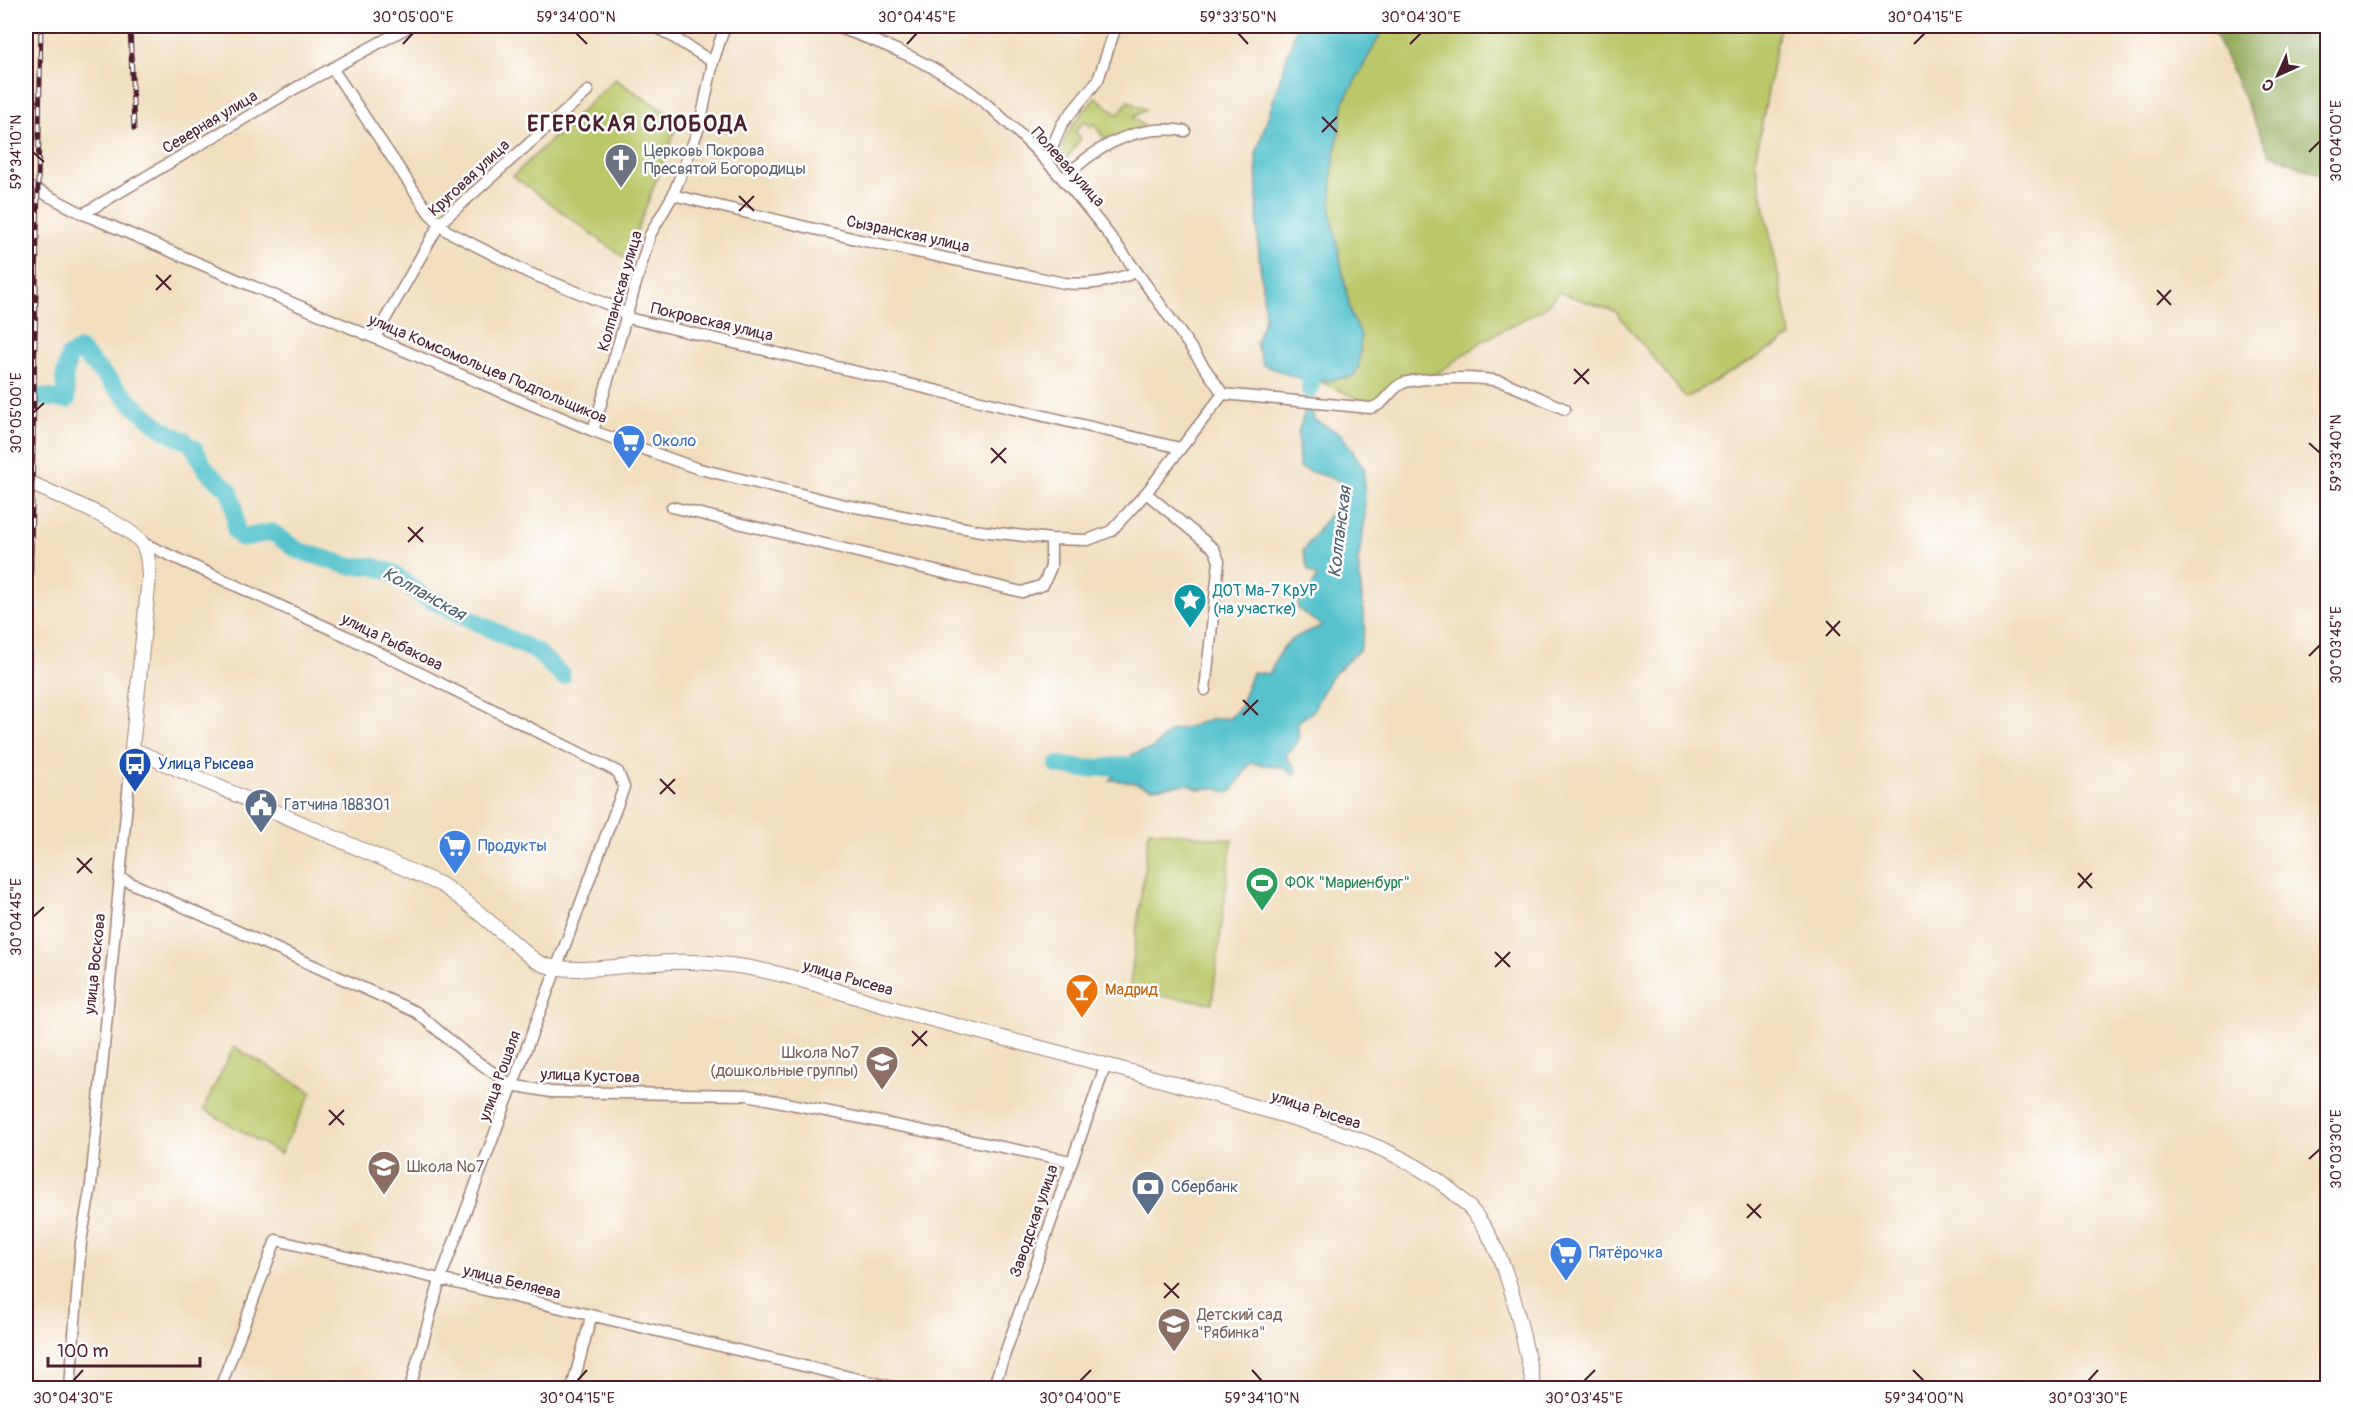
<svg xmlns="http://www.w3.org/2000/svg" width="2353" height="1414" font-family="Pangolin,sans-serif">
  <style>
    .green { fill: #bbc769; stroke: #82734a; stroke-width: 1.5 }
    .forest { fill: #94ac5d; stroke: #6f6644; stroke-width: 1.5 }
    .water { fill: #55c2cc; stroke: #50707c; stroke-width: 1.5 }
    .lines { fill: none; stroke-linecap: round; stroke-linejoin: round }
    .river { stroke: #55c2cc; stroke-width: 18 }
    .minor-casing { stroke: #9e7e75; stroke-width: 13 }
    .major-casing { stroke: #9e7e75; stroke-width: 16 }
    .minor { stroke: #fff; stroke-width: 10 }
    .major { stroke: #fff; stroke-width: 14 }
    .rail-casing { stroke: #4a1f2b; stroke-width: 5 }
    .rail { stroke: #fff; stroke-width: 3; stroke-dasharray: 9; stroke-linecap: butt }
    .ticks { fill: none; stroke: #4a1f2b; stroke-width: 2 }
    .labels { text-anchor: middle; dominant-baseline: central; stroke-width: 5; stroke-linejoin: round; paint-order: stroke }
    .street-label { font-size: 16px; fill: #4a1f2b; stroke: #fff }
    .worship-label { font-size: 16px; fill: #5b616d; stroke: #fff; text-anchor: start }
    .shop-label { font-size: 16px; fill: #366cbe; stroke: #fff; text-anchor: start }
    .culture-label { font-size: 16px; fill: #0d838f; stroke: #fff; text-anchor: start }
    .transit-label { font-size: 16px; fill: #164399; stroke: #fff; text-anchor: start }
    .service-label { font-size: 16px; fill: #4e5e75; stroke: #fff; text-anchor: start }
    .leisure-label { font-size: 16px; fill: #27864d; stroke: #fff; text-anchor: start }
    .food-label { font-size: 16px; fill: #c56008; stroke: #fff; text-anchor: start }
    .education-label { font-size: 16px; fill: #785e54; stroke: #fff; text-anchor: start }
    .water-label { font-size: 18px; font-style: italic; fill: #4e606b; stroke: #fff }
    .district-label { font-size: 22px; font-weight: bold; letter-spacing: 1.5px; fill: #4a1f2b; stroke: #fff }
    .neatline { fill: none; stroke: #4a1f2b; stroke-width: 2 }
    .ticks-label { font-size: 15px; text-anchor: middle; fill: #4a1f2b }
  </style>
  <rect width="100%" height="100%" fill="#fff"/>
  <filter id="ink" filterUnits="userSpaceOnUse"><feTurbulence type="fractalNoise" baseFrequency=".0167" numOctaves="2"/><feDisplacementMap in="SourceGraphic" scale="12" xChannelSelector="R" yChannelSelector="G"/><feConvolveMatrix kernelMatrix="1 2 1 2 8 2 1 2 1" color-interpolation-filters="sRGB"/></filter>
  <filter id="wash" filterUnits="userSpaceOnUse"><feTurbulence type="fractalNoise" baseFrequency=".008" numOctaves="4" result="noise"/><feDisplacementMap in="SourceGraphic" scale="24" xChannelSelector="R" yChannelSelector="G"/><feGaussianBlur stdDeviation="1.35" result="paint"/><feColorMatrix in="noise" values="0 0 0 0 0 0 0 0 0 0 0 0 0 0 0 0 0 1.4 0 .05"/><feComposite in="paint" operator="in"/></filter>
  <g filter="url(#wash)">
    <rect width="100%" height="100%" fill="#f1debf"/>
    <!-- green -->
    <path class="green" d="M1385,26H1780L1755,161L1791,337L1686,398L1616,312L1559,292L1543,309L1483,341L1441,371L1427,378L1400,384L1376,407L1321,382L1353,376L1361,335L1351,315L1331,213L1332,172L1344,101Z
      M615,79L679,121L626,259L513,176Z
      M1096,97L1118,115L1128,101L1146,110L1133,117L1144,126L1105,140L1094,124L1091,127L1085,121L1075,131L1081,138L1066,160L1071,166L1060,168C1057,137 1077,120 1096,97Z
      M1149,830L1232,840L1212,1003L1129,992Z
      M234,1047L312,1092L280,1154L203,1109Z"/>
    <!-- forest -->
    <path class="forest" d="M2211,26H2327V178L2269,153Z"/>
    <!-- water -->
    <path class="water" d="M1297,26H1385L1344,101L1332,172L1331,213L1351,315L1361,335L1359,366L1353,376L1311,383L1263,365L1256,343L1265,317L1258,244L1256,154Z
      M1312,410L1314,420L1341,434L1364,468L1365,520L1358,561L1365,628L1360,649L1330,678L1312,712L1298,722C1299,735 1300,746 1287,752V758L1296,769L1295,776L1282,767L1250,763L1233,790L1228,793L1216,788L1197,789L1189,784L1152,788L1131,782L1110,780L1133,754L1152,749L1172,730C1194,729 1208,714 1229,719L1240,707L1252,672L1270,674C1281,642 1291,637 1322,626L1298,609L1299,593L1309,592L1317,577L1308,570L1303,551L1341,499L1338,480L1299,468L1298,433L1305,411Z"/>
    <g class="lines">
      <!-- river -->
      <path class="river" d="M1310,390L1312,359
        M26,395L67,400L64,379L69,356L80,350C106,377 150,428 184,440
        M193,447L207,471L229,490L234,506L236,532L242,538L272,532L297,550L349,566H372L391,572L423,596L537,652L562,676
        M1058,765L1084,769L1146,764"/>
    </g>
  </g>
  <g filter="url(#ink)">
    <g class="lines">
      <!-- minor casing -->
      <g class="minor-casing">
        <path id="minor" d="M655,26L713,62
          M834,26C886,44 940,66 984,102C1081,183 1151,291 1223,394
          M332,68L429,213L447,231L529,273L617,308L628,318L1180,448
          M1046,161L1062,124L1098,80L1116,26
          M1063,179C1096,146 1136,123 1185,131
          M26,186L39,191L83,214L296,88L410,26
          M673,195L860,240L1064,283C1091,286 1111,281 1137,272
          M83,214L593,431L696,468L845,505L981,531L1051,539L1088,540L1111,531L1146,493L1223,394
          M375,337L440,223L588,91
          M1223,394L1370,408C1385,406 1390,388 1403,383C1423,377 1485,376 1505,383C1525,390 1545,401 1565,409
          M593,431L650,235L673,195L700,125L713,62L725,26
          M1146,493L1214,549L1219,561L1205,690
          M672,507L1022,592L1043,585L1051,567V539
          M143,543L348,637L618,772L624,787L440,1280L410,1388
          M120,878L416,1012L465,1053L511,1085L551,1092L747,1095L1071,1161
          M70,1388L81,1242L91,1185L132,749
          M220,1388L276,1240L896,1388
          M572,1388L591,1317
          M993,1388L1106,1064"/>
      </g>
      <!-- major casing -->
      <g class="major-casing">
        <path id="major" d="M26,481C50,493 132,524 143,545C149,555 148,566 149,577L132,749L440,884C466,900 488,921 512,941C521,948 531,960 542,964C572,976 637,963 672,962C691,961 711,963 730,965C792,972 853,998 912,1014C1026,1045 1140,1072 1252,1106C1326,1128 1413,1149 1468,1206C1509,1249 1522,1333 1534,1388"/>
      </g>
      <!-- minor -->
      <use href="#minor" class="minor"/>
      <!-- major -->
      <use href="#major" class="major"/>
      <!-- rail casing -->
      <g class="rail-casing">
        <path id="rail" d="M130,26L134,129
          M26,815L41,26"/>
      </g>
      <!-- rail -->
      <use href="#rail" class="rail"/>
    </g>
  </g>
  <!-- ticks -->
  <path class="ticks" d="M576,33L587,44M1238,33L1248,44M403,44L413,33M907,44L917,33M1410,44L1421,33M1914,44L1925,33M1322,117L1337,132M1322,132L1337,117M33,152L44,162M2309,152L2320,141M739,196L754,211M739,211L754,196M156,275L171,290M156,290L171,275M2157,290L2171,305M2157,305L2171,290M1574,369L1589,384M1574,384L1589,369M33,413L44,403M2309,443L2320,453M991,448L1006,463M991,463L1006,448M408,527L423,542M408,542L423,527M1826,621L1840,636M1826,636L1840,621M2309,656L2320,645M1243,700L1258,715M1243,715L1258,700M660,779L675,794M660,794L675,779M77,858L92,873M77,873L92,858M2078,873L2092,888M2078,888L2092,873M33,917L44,907M1495,952L1510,967M1495,967L1510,952M912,1031L927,1046M912,1046L927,1031M329,1110L344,1125M329,1125L344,1110M2309,1159L2320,1149M1747,1204L1761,1218M1747,1218L1761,1204M1164,1283L1179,1298M1164,1298L1179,1283M1252,1370L1262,1381M1913,1370L1924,1381M73,1381L83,1370M577,1381L587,1370M1080,1381L1091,1370M1584,1381L1595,1370M2088,1381L2098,1370"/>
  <!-- icons -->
  <defs>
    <g id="church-pin" transform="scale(1.725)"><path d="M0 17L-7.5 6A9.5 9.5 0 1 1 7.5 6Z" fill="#6b7280" stroke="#fff"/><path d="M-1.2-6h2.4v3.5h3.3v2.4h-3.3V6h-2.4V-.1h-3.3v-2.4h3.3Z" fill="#fff"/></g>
    <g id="supermarket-pin" transform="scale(1.725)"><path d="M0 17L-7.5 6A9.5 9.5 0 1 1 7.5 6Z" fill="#3f7fe0" stroke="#fff"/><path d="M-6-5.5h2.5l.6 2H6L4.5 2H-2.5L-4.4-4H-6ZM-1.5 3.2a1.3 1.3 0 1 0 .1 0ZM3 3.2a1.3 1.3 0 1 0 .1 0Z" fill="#fff"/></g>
    <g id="sight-pin" transform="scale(1.725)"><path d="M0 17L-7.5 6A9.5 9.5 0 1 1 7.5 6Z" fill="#0f9aa8" stroke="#fff"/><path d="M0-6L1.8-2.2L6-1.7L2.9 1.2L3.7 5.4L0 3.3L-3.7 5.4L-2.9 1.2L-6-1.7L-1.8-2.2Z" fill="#fff"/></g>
    <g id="bus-pin" transform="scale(1.725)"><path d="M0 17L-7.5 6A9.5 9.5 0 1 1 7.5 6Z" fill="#1a4fb4" stroke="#fff"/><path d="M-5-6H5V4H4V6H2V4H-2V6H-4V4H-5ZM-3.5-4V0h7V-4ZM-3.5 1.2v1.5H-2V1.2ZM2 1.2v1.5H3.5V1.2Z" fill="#fff"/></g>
    <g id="civic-pin" transform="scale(1.725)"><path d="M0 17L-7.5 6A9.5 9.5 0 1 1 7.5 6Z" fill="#5c6f8a" stroke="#fff"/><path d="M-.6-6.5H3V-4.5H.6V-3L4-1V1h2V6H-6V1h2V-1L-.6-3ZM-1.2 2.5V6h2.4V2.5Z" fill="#fff"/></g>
    <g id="stadium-pin" transform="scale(1.725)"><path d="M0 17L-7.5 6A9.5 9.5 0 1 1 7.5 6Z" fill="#2e9e5b" stroke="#fff"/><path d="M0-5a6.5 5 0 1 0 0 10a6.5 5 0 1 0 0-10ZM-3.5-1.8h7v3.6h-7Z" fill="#fff"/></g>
    <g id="bar-pin" transform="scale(1.725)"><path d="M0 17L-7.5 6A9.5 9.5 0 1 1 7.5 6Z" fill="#e8710a" stroke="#fff"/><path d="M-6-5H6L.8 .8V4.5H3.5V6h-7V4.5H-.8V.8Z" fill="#fff"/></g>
    <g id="school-pin" transform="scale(1.725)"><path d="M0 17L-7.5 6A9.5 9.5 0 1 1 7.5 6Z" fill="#8d6e63" stroke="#fff"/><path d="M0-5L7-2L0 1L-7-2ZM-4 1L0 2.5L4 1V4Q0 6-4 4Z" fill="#fff"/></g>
    <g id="bank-pin" transform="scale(1.725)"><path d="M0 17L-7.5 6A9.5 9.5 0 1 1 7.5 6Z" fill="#5c6f8a" stroke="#fff"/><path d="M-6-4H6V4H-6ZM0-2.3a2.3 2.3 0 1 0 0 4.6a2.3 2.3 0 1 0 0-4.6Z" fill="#fff"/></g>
  </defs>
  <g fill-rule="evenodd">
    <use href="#church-pin" x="621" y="160"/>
    <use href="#supermarket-pin" x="629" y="441"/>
    <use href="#sight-pin" x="1190" y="600"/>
    <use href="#bus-pin" x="135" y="764"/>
    <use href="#civic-pin" x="261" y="805"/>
    <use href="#supermarket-pin" x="455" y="846"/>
    <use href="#stadium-pin" x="1262" y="883"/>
    <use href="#bar-pin" x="1082" y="990"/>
    <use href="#school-pin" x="882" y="1062"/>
    <use href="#school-pin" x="384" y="1167"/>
    <use href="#bank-pin" x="1148" y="1187"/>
    <use href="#supermarket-pin" x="1566" y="1253"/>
    <use href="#school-pin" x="1174" y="1324"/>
  </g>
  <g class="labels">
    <!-- street labels -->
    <g class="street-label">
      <text transform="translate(210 122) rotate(-31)">Северная улица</text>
      <text transform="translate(1068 167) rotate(48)">Полевая улица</text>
      <text transform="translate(469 178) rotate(-43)">Круговая улица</text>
      <text transform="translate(908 234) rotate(12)">Сызранская улица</text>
      <text transform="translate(620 291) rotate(-74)">Колпанская улица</text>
      <text transform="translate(712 322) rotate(13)">Покровская улица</text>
      <text transform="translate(488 369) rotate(23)">улица Комсомольцев Подпольщиков</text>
      <text transform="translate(392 642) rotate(26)">улица Рыбакова</text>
      <text transform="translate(95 964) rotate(-84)">улица Воскова</text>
      <text transform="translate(848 978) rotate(16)">улица Рысева</text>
      <text transform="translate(500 1076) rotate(-70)">улица Рошаля</text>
      <text transform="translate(590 1076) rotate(2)">улица Кустова</text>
      <text transform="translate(1316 1110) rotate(18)">улица Рысева</text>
      <text transform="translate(1034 1221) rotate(-71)">Заводская улица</text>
      <text transform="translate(512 1282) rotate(14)">улица Беляева</text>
    </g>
    <!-- worship labels -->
    <g class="worship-label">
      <text x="644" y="151">Церковь Покрова<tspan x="644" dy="18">Пресвятой Богородицы</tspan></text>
    </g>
    <!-- shop labels -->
    <g class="shop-label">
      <text x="652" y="441">Около</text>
      <text x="478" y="846">Продукты</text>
      <text x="1589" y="1253">Пятёрочка</text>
    </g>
    <!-- culture labels -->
    <g class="culture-label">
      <text x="1213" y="591">ДОТ Ма-7 КрУР<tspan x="1213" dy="18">(на участке)</tspan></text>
    </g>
    <!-- transit labels -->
    <g class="transit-label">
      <text x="158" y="764">Улица Рысева</text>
    </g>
    <!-- service labels -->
    <g class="service-label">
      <text x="284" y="805">Гатчина 188301</text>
      <text x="1171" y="1187">Сбербанк</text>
    </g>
    <!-- leisure labels -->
    <g class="leisure-label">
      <text x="1285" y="883">ФОК "Мариенбург"</text>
    </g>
    <!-- food labels -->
    <g class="food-label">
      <text x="1105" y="990">Мадрид</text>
    </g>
    <!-- education labels -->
    <g class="education-label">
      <text x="859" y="1053" text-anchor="end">Школа №7<tspan x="859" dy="18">(дошкольные группы)</tspan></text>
      <text x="407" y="1167">Школа №7</text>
      <text x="1197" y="1315">Детский сад<tspan x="1197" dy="18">"Рябинка"</tspan></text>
    </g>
    <!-- water labels -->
    <g class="water-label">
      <text transform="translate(1340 532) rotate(-83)">Колпанская</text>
      <text transform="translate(424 594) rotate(29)">Колпанская</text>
    </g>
    <!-- district labels -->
    <g class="district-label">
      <text x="638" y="124">ЕГЕРСКАЯ СЛОБОДА</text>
    </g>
  </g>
  <!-- margin -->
  <rect width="2353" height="1414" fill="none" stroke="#fff" stroke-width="66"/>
  <!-- north arrow -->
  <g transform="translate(2278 75) rotate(225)" stroke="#ffffff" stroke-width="4.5" paint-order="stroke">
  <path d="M0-4.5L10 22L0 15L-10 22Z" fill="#4a1f2b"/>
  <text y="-9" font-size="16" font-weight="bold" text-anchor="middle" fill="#4a1f2b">С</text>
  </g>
  <!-- scale -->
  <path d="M48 1357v9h152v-9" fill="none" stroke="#4a1f2b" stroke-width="3"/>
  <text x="57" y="1357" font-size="18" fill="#4a1f2b" stroke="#ffffff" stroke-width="4.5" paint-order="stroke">100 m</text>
  <rect x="33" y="33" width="2287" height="1348" class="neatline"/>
  <g class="ticks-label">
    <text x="413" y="22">30°05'00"E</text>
    <text x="576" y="22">59°34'00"N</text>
    <text x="917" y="22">30°04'45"E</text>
    <text x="1238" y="22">59°33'50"N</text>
    <text x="1421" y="22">30°04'30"E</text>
    <text x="1925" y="22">30°04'15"E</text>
    <text transform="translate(2336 141) rotate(-90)" y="5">30°04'00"E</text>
    <text transform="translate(16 152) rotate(-90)" y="5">59°34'10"N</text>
    <text transform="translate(16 413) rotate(-90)" y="5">30°05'00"E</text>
    <text transform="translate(2336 453) rotate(-90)" y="5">59°33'40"N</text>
    <text transform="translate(2336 645) rotate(-90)" y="5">30°03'45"E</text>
    <text transform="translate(16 917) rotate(-90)" y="5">30°04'45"E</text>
    <text transform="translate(2336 1149) rotate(-90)" y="5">30°03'30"E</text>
    <text x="73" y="1403">30°04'30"E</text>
    <text x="577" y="1403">30°04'15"E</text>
    <text x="1080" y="1403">30°04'00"E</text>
    <text x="1262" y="1403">59°34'10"N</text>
    <text x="1584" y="1403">30°03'45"E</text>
    <text x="1924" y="1403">59°34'00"N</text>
    <text x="2088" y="1403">30°03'30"E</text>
  </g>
</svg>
